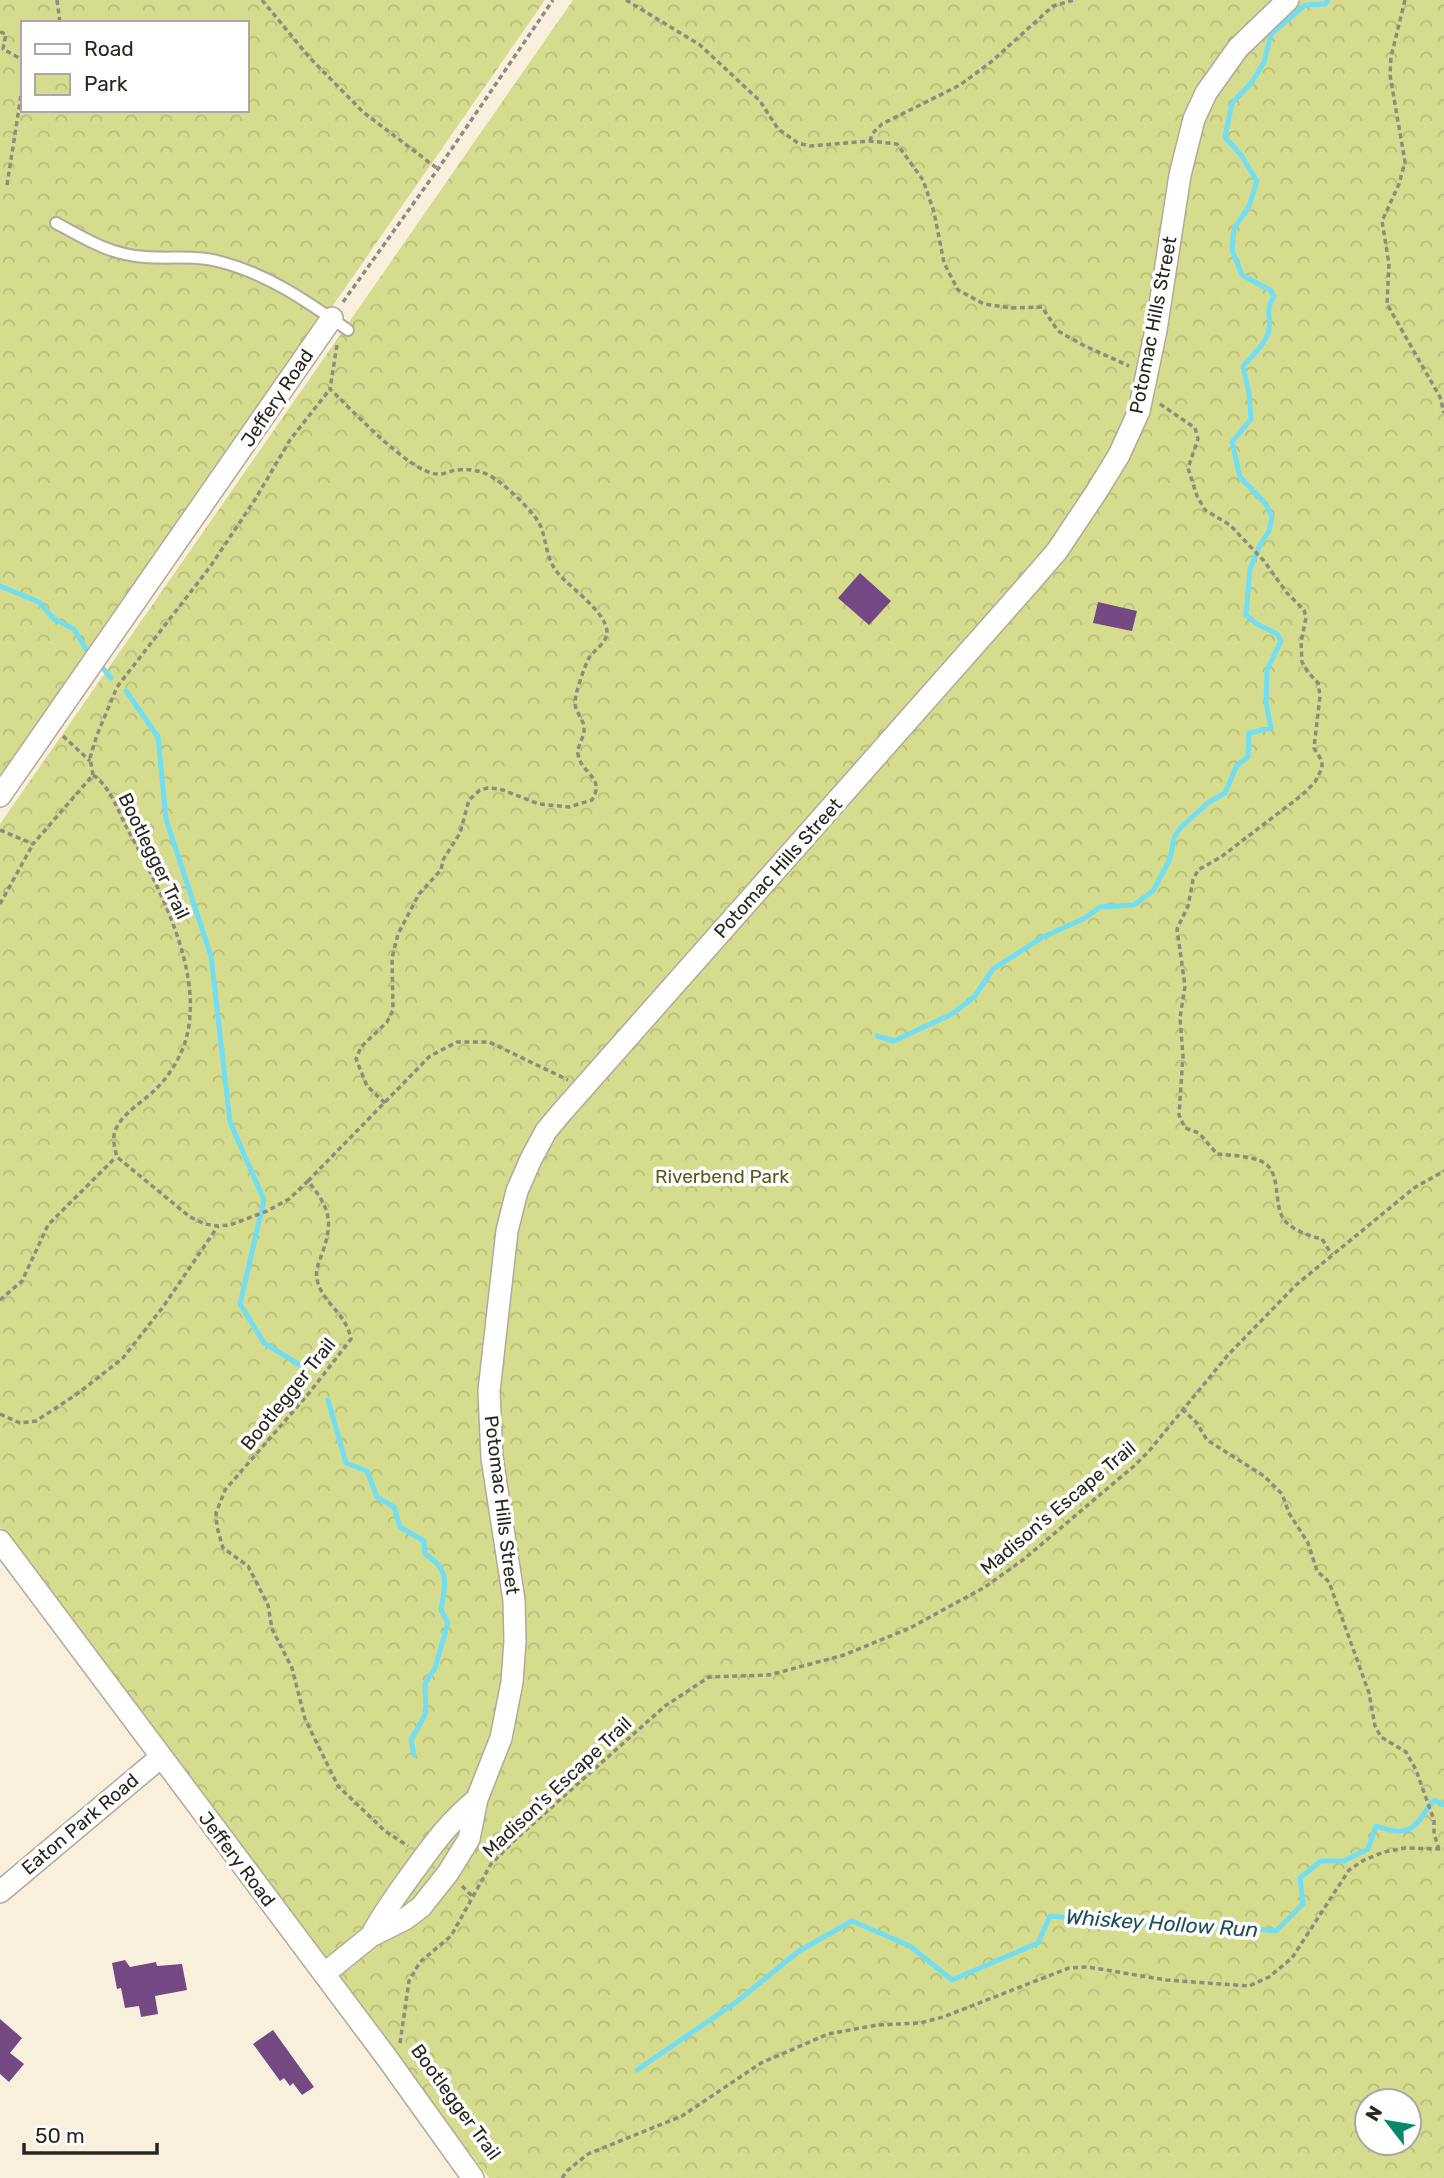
<svg xmlns="http://www.w3.org/2000/svg" width="1444" height="2178" font-family="Rubik,sans-serif">
  <style>
    .park { fill: url(#park-crowns); fill-rule: evenodd }
    .lines { fill: none; stroke-linecap: round; stroke-linejoin: round }
    .stream { stroke: #72def4; stroke-width: 5 }
    .building { fill: #744883 }
    .lane-casing { stroke: #b1aa98; stroke-width: 14 }
    .street-casing { stroke: #b1aa98; stroke-width: 24 }
    .path { stroke: #908b7e; stroke-width: 3.5; stroke-dasharray: 5 3.5; stroke-linecap: butt }
    .lane { stroke: #fff; stroke-width: 10 }
    .street { stroke: #fff; stroke-width: 21 }
    .labels { text-anchor: middle; dominant-baseline: central; stroke-width: 7; stroke-linejoin: round; paint-order: stroke }
    .street-label { font-size: 19px; fill: #29261f; stroke: #fff }
    .park-label { font-size: 19px; fill: #575a20; stroke: #fff }
    .water-label { font-size: 21px; font-style: italic; fill: #1e4e58; stroke: #fff }
  </style>
  <defs>
    <pattern id="park-crowns" width="20" height="18" patternUnits="userSpaceOnUse" patternTransform="scale(1.75)"><rect width="20" height="18" fill="#d6dc8e"/><path d="M2 6a3 3 0 1 1 6 0M12 15a3 3 0 1 1 6 0" fill="none" stroke="#b8bd7a"/></pattern>
  </defs>
  <rect width="100%" height="100%" fill="#f8f0dd"/>
  <!-- park -->
  <path class="park" d="M0,0H545L0,785ZM23,23H247V110H23Z
    M573,0H1444V2178H489L0,1527V824ZM1367,2101H1409V2143H1367Z"/>
  <g class="lines">
    <!-- stream -->
    <path class="stream" d="M0,586L39,602L54,619L74,629L86,649
      M102,667L111,678
      M126,691L158,737L166,819L211,956L230,1122L264,1200L240,1304L264,1343L300,1365
      M877,1036L894,1041L952,1014L974,997L993,969L1043,937L1085,918L1100,907L1134,905L1153,891L1170,859L1174,838L1180,828L1209,802L1225,793L1237,765L1248,757L1249,733L1271,728L1266,703L1267,670L1281,641L1277,634L1257,624L1246,615L1250,569L1260,545L1269,531L1272,517L1266,504L1240,477L1232,442L1251,419L1249,393L1243,366C1252,356 1267,343 1269,329C1271,315 1265,311 1274,296L1270,290L1242,275L1232,250L1234,229L1249,206L1257,181L1241,155L1225,137L1232,103L1252,82L1264,62L1271,34L1305,5L1325,4L1328,0
      M328,1400L346,1463L367,1471L377,1497L394,1507L400,1527L424,1541L425,1554C451,1570 445,1584 441,1610L448,1623L435,1668L425,1684L426,1713L411,1740L414,1755
      M637,2070L735,2003L799,1951L852,1921L910,1946L952,1980L1038,1943L1050,1916L1185,1928L1225,1926L1276,1931L1303,1904L1300,1878L1321,1861H1344L1368,1849L1376,1826C1414,1839 1413,1827 1434,1800L1444,1805"/>
  </g>
  <!-- building -->
  <path class="building" d="M860,573L891,601L869,625L838,598Z
    M1098,602L1137,611L1132,631L1093,623Z
    M125,1960L130,1967L156,1962L157,1966L182,1964L187,1990L155,1996L158,2014L141,2017L139,2006L125,2008L121,1988L117,1989L112,1963Z
    M0,2019L22,2038L10,2053L24,2064L9,2082L0,2074Z
    M273,2030L314,2087L302,2095L293,2083L290,2086L284,2078L280,2081L253,2044Z"/>
  <g class="lines">
    <!-- lane casing -->
    <g class="lane-casing">
      <path id="lane" d="M56,223C85,239 111,255 145,257C170,259 196,255 221,262C268,274 308,302 348,330"/>
    </g>
    <!-- street casing -->
    <g class="street-casing">
      <path id="street" d="M0,796L332,318
        M0,1541L387,2058L473,2178
        M0,1892L161,1757
        M371,1936C383,1913 398,1893 413,1872C435,1842 448,1823 477,1799
        M324,1974L371,1936L405,1919L421,1907L448,1873L469,1839L477,1799L501,1738L512,1682L515,1641L514,1600L492,1458L489,1391L507,1231L517,1191L531,1159L546,1131L561,1113L1032,580L1057,551L1097,491L1119,455L1139,411L1156,330L1180,175L1194,119L1206,93L1238,48L1288,0"/>
    </g>
    <!-- path -->
    <path class="path" d="M57,0L60,23
      M262,0L309,57L363,112L438,169
      M626,0L700,45L760,101L778,129L798,143L810,146L870,141L897,144L923,180L934,212L944,263L958,290L984,304L1011,308L1042,307L1058,331L1083,345L1129,366
      M1405,0L1391,57L1390,75L1405,162L1399,184L1382,221L1389,264L1387,304L1440,397L1444,413
      M0,32L6,34L3,49L21,59
      M870,141L872,134L882,124L960,85L991,62L1053,6L1074,0
      M7,185L23,83
      M343,302L438,169L553,0
      M337,345L330,389C351,409 409,472 437,474C444,475 451,470 458,470C475,468 489,473 502,484C513,493 536,514 541,527C547,543 546,558 557,572C570,588 606,611 607,632C607,643 594,650 589,658C585,665 574,696 575,704C576,713 584,720 584,728C585,737 577,745 578,754C581,774 606,777 592,800L569,807L539,804L500,789L488,788L480,790L469,800L460,833L443,860L441,870L419,894L398,934L392,958L393,1010L387,1022L361,1047L356,1059L367,1086L385,1103
      M1160,404L1195,428L1198,439L1188,468L1197,496L1205,510L1230,525L1264,561L1287,593L1304,610L1306,618L1301,642L1302,662L1307,671L1318,683L1320,696L1314,748L1322,761V768L1315,782L1302,795L1221,857L1198,870L1193,880L1188,906L1177,929L1185,986L1180,1018L1183,1056L1179,1115L1185,1128L1199,1133L1217,1154C1229,1155 1244,1156 1255,1159C1287,1167 1269,1206 1287,1223C1297,1232 1310,1236 1322,1239L1332,1255
      M63,736L90,761
      M93,775L90,758L97,735L117,687L210,567L256,498L290,440L330,389
      M0,830L33,844L93,775C110,786 118,811 127,828C158,886 205,972 186,1039C181,1057 169,1076 156,1089C143,1102 122,1113 115,1131C112,1139 115,1149 117,1157L190,1217L205,1224L218,1226L230,1225L267,1211L289,1199L308,1181C328,1206 334,1219 323,1251C319,1263 314,1271 318,1283C324,1304 346,1313 351,1339L310,1392L225,1490L216,1513L217,1527L223,1548L248,1566L268,1605L272,1629L292,1668L305,1719L338,1786L385,1831L408,1846
      M0,904L33,844
      M308,1181L430,1056L457,1042H489L568,1080
      M0,1300L22,1281L48,1225L116,1157
      M1182,1409L1196,1422L1207,1440L1264,1476L1282,1494L1289,1513L1308,1543L1317,1571L1329,1582L1369,1693L1375,1726L1381,1737L1406,1752L1416,1770L1434,1820V1834L1439,1849
      M0,1414L20,1423L36,1421L77,1394L123,1358L163,1307L218,1226
      M462,1886L473,1897
      M400,2043L409,1981L420,1962L451,1936L491,1864L517,1838L665,1706L709,1677L769,1675L844,1655L910,1628L985,1587L1024,1559L1134,1466L1149,1451L1228,1355L1296,1285L1414,1188L1444,1171
      M562,2178L568,2170L588,2154L682,2116L761,2063L828,2034L877,2025L920,2023L943,2017L1069,1968L1088,1967L1166,1980L1249,1986L1269,1977L1292,1958L1349,1870L1364,1860L1384,1852L1405,1848L1444,1849"/>
    <!-- lane -->
    <use href="#lane" class="lane"/>
    <!-- street -->
    <use href="#street" class="street"/>
  </g>
  <g class="labels">
    <!-- street labels -->
    <g class="street-label">
      <text transform="translate(1153 325) rotate(-79)">Potomac Hills Street</text>
      <text transform="translate(277 398) rotate(-56)">Jeffery Road</text>
      <text transform="translate(154 856) rotate(64)">Bootlegger Trail</text>
      <text transform="translate(778 868) rotate(-48)">Potomac Hills Street</text>
      <text transform="translate(288 1394) rotate(-51)">Bootlegger Trail</text>
      <text transform="translate(502 1505) rotate(83)">Potomac Hills Street</text>
      <text transform="translate(1058 1508) rotate(-40)">Madison's Escape Trail</text>
      <text transform="translate(557 1787) rotate(-43)">Madison's Escape Trail</text>
      <text transform="translate(80 1824) rotate(-40)">Eaton Park Road</text>
      <text transform="translate(237 1859) rotate(53)">Jeffery Road</text>
      <text transform="translate(456 2102) rotate(54)">Bootlegger Trail</text>
    </g>
    <!-- park labels -->
    <g class="park-label">
      <text x="722" y="1176">Riverbend Park</text>
    </g>
    <!-- water labels -->
    <g class="water-label">
      <text transform="translate(1162 1923) rotate(4)">Whiskey Hollow Run</text>
    </g>
  </g>
  <!-- legend -->
  <rect x="21" y="21" width="228" height="91" fill="#ffffff" stroke="#a9a8a5" stroke-width="2"/>
  <rect x="35" y="44" width="35" height="10" fill="#ffffff" stroke="#a9a8a5" stroke-width="2"/>
  <text x="84" y="56" font-size="21" fill="#29261f">Road</text>
  <rect x="35" y="74" width="35" height="21" fill="url(#park-crowns)" stroke="#a9a8a5" stroke-width="2"/>
  <text x="84" y="91" font-size="21" fill="#29261f">Park</text>
  <!-- north arrow -->
  <g transform="translate(1388 2122) rotate(301)"><circle r="33" fill="#ffffff" stroke="#a9a8a5" stroke-width="2"/>
  <path d="M0-5L12 26L0 18L-12 26Z" fill="#0c886a"/>
  <text y="-10" font-size="19" font-weight="bold" text-anchor="middle" fill="#29261f">N</text>
  </g>
  <!-- scale -->
  <path d="M24 2143v10h133v-10" fill="none" stroke="#29261f" stroke-width="3.5"/>
  <text x="35" y="2143" font-size="21" fill="#29261f" stroke="#ffffff" stroke-width="5" paint-order="stroke">50 m</text>
</svg>
